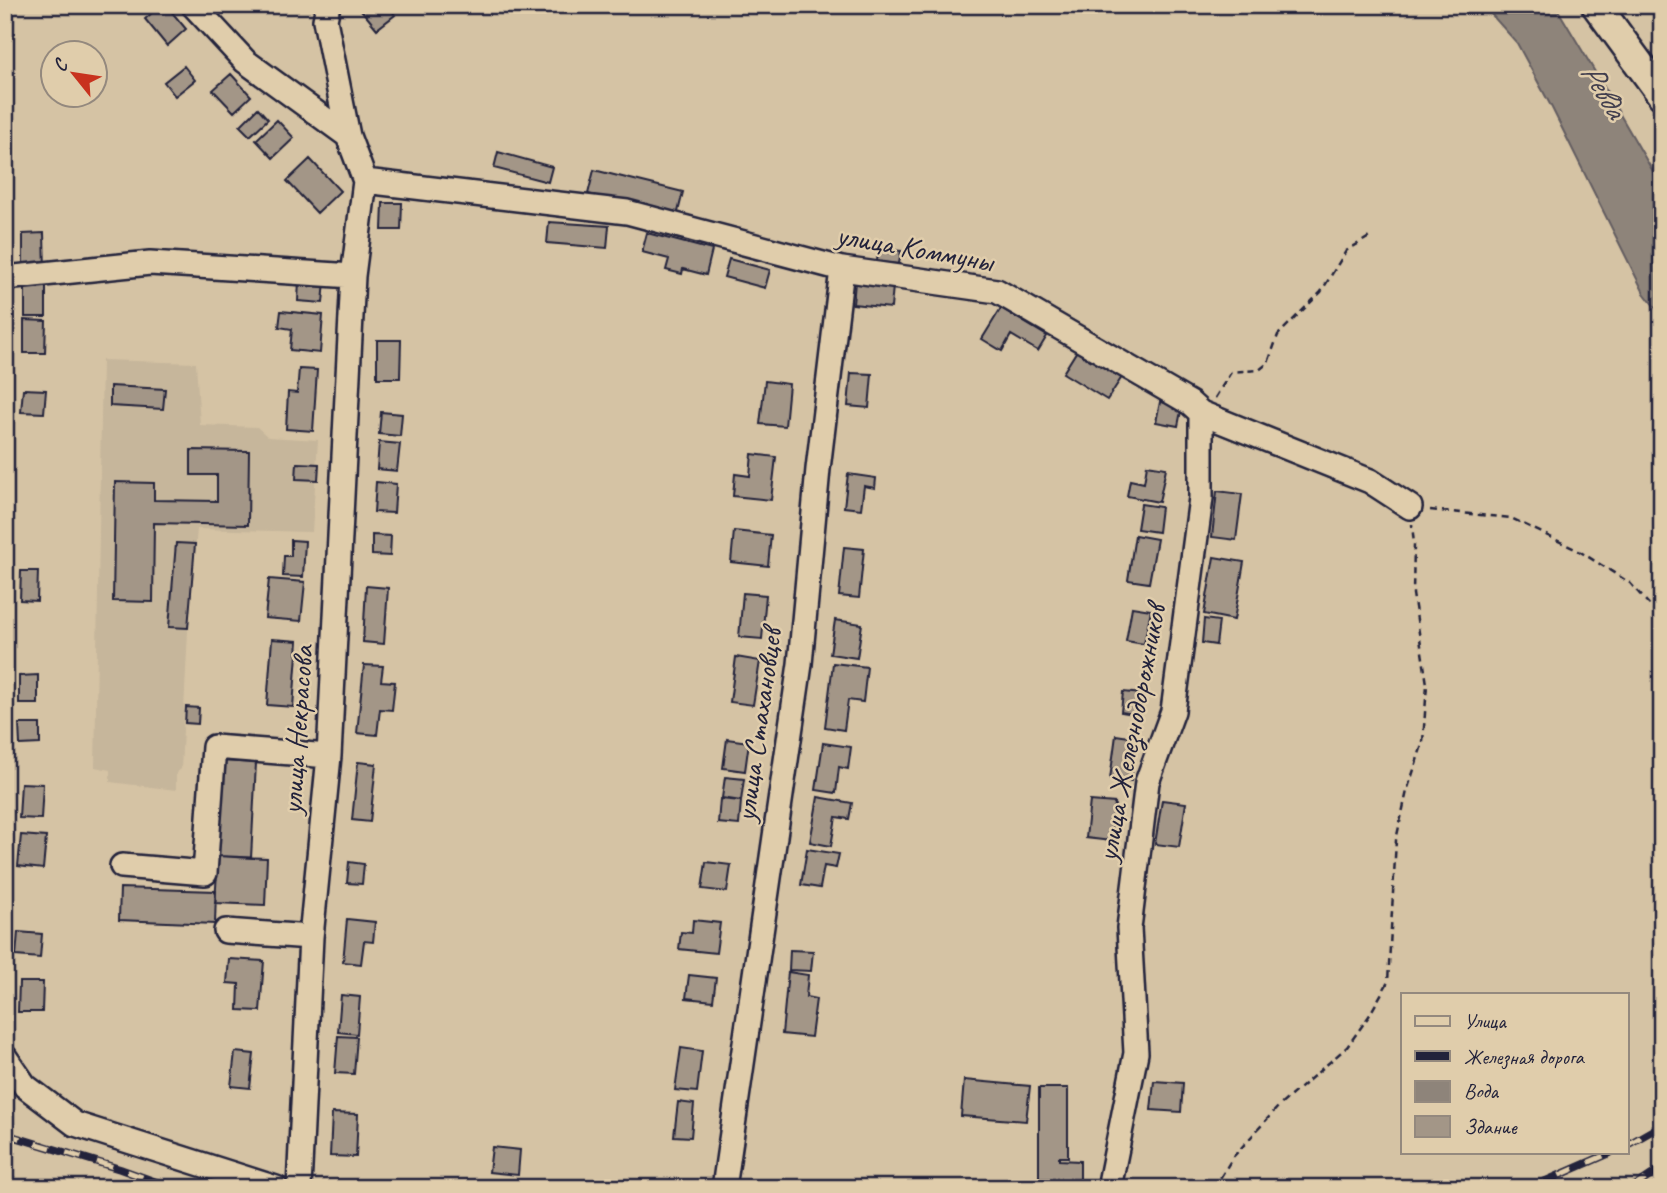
<svg xmlns="http://www.w3.org/2000/svg" width="1667" height="1193" font-family="Caveat,sans-serif">
  <style>
    .built { fill: #c6b69b }
    .water { fill: #8e847a; stroke: #635d61; stroke-width: 2 }
    .building { fill: #a39687; stroke: #22223b; stroke-width: 2 }
    .lines { fill: none; stroke-linecap: round; stroke-linejoin: round }
    .minor-casing { stroke: #22223b; stroke-width: 28 }
    .major-casing { stroke: #22223b; stroke-width: 33 }
    .path { stroke: #22223b; stroke-width: 2.5; stroke-dasharray: 7 5; stroke-linecap: butt }
    .minor { stroke: #e0cdab; stroke-width: 23 }
    .major { stroke: #e0cdab; stroke-width: 28 }
    .rail-casing { stroke: #22223b; stroke-width: 8 }
    .rail { stroke: #e0cdab; stroke-width: 5; stroke-dasharray: 16; stroke-linecap: butt }
    .labels { text-anchor: middle; dominant-baseline: central; stroke-width: 5; stroke-linejoin: round; paint-order: stroke }
    .street-label { font-size: 30px; fill: #22223b; stroke: #e0cdab }
    .water-label { font-size: 32px; font-style: italic; fill: #423f4e; stroke: #e0cdab }
  </style>
  <rect width="100%" height="100%" fill="#d5c3a4"/>
  <filter id="ink" filterUnits="userSpaceOnUse"><feTurbulence type="fractalNoise" baseFrequency=".0143" numOctaves="2"/><feDisplacementMap in="SourceGraphic" scale="14" xChannelSelector="R" yChannelSelector="G"/><feConvolveMatrix kernelMatrix="1 2 1 2 8 2 1 2 1" color-interpolation-filters="sRGB"/></filter>
  <g filter="url(#ink)">
    <!-- built -->
    <path class="built" d="M102,360L196,363L200,425L257,427L268,437L318,440L312,532L197,529L188,631L181,769L176,773V790L110,782V770L95,767Z"/>
    <!-- water -->
    <path class="water" d="M1483,5H1555L1604,87L1662,187V316L1644,293L1552,108L1517,43Z"/>
    <!-- building -->
    <path class="building" d="M161,5H166L186,29L167,46L145,19Z
      M357,5H387L395,15L377,29Z
      M184,66L195,80L175,96L164,82Z
      M231,74L251,96L234,112L213,90Z
      M258,108L268,119L250,136L240,126Z
      M277,120L294,138L273,158L256,140Z
      M498,152L552,167L548,182L494,168Z
      M310,159L340,191L317,213L287,181Z
      M594,170L683,192L677,216L588,194Z
      M383,203H402L401,230H382Z
      M549,222L609,226L607,248L547,243Z
      M44,233L45,270H23V234Z
      M647,233L712,250L706,275L683,269L682,274L666,270L669,259L642,252Z
      M878,249L901,251L899,264L877,262Z
      M729,259L770,270L765,288L724,277Z
      M299,280L325,281L323,303L298,301Z
      M855,282L893,286L891,308L853,304Z
      M25,286L46,287V317H25Z
      M1001,308L1047,336L1038,351L1011,335L1002,351L982,339Z
      M281,311L323,315L320,353L290,350L292,329L279,327Z
      M24,320L46,321L45,353H24Z
      M377,340H401L400,378H377Z
      M1078,349L1122,377L1107,400L1063,373Z
      M299,369L317,370L313,431L286,429L288,392L297,393Z
      M851,373L872,374L869,408L848,406Z
      M765,381L789,384L785,426L760,424Z
      M110,386L165,389L163,409L110,406Z
      M23,389L46,390L44,413L21,412Z
      M1160,402L1182,406L1178,426L1156,422Z
      M381,412L402,414L400,436L379,434Z
      M379,442L400,444L397,471L377,469Z
      M191,450L249,451L248,525L154,523L153,602L113,601L115,482L154,483V500L217,501V475H191Z
      M752,454L776,457L771,500L733,496L735,474L750,476Z
      M297,463L319,464L318,480L296,479Z
      M1147,465L1166,468L1159,502L1127,496L1130,480L1144,483Z
      M848,474L876,478L875,488L864,486L861,509L844,507Z
      M376,482L396,484L394,513L374,512Z
      M1217,491L1242,494L1236,540L1212,537Z
      M1141,504L1161,507L1158,532L1137,529Z
      M734,531L771,535L768,566L731,562Z
      M372,535L391,536L390,556L372,555Z
      M1135,535L1157,539L1149,583L1128,580Z
      M291,540L305,541L303,577L283,576L284,556H291Z
      M176,543L195,544L188,628L169,627Z
      M844,547L864,549L859,598L839,596Z
      M1214,557L1244,562L1234,620L1204,614Z
      M21,571H38L37,601L20,600Z
      M269,579L305,582L301,621L265,618Z
      M366,586L388,588L384,644L363,642Z
      M743,593L766,595L762,639L739,637Z
      M1132,607L1151,610L1144,644L1126,641Z
      M1204,619L1219,621L1216,645L1202,643Z
      M835,620L862,624L857,658L830,654Z
      M272,639L298,641L293,707L267,705Z
      M736,657L760,661L753,705L730,702Z
      M833,663L867,667L863,702L848,700L844,730L825,727Z
      M364,665L383,666L381,681L395,682L392,710L380,709L377,735L357,733Z
      M38,675V704H19V676Z
      M1123,692L1142,694L1140,715L1121,712Z
      M186,707L199,708L198,724L185,723Z
      M19,724H40V744L20,745Z
      M1116,735L1136,738L1131,781L1110,779Z
      M727,739L749,742L745,771L723,768Z
      M823,743L851,747L848,769L839,767L836,793L816,790Z
      M222,761L256,763L251,858L218,856Z
      M358,762L376,764L370,822L352,820Z
      M725,777L744,779L741,801L722,798Z
      M21,783L43,784L41,819L19,818Z
      M818,797L852,803L849,819L836,817L831,846L810,842Z
      M720,799L741,801L739,825L718,823Z
      M1162,800L1186,803L1179,847L1155,844Z
      M1090,801L1115,803L1111,841L1086,838Z
      M21,835L46,837L43,869L18,866Z
      M807,849L839,854L836,868L824,866L820,888L801,885Z
      M218,856L267,858L265,905L215,903Z
      M349,862L364,864L362,884L347,883Z
      M706,862L731,865L727,892L702,889Z
      M120,888L216,891L215,924L119,920Z
      M347,919L375,922L373,942L364,941L361,964L343,962Z
      M693,920L720,923L716,953L679,949L681,932L692,933Z
      M18,932L42,934L40,958L16,956Z
      M790,950L813,951L811,971L789,970Z
      M229,959L264,961L260,1011L238,1010L239,984L227,983Z
      M788,972L808,975L806,997L816,999L811,1037L782,1034Z
      M689,975L716,978L713,1001L686,998Z
      M19,982H43L42,1012H18Z
      M341,995L360,997L357,1034L338,1032Z
      M338,1036L357,1037L354,1074L335,1073Z
      M681,1048L702,1051L697,1092L675,1090Z
      M235,1052L254,1054L250,1088L231,1086Z
      M964,1080L1030,1086L1026,1121L961,1116Z
      M1154,1081L1183,1083L1181,1112L1151,1110Z
      M1039,1088H1068V1157H1059V1160L1080,1161V1186L1012,1188V1185H1028V1179H1039Z
      M678,1102L694,1104L691,1137L674,1136Z
      M332,1113L358,1114L356,1157L330,1156Z
      M492,1147L520,1150L518,1175L489,1172Z"/>
    <g class="lines">
      <!-- minor casing -->
      <g class="minor-casing">
        <path id="minor" d="M193,5L245,61L348,136L365,181L353,276L329,756L311,937L299,1188
          M328,5L325,20L348,136
          M365,181L627,212L842,269L997,291L1190,403L1201,413L1370,481L1410,507
          M5,278L150,263L353,276
          M122,866L205,873L214,747L329,756
          M226,931L311,937
          M5,1057L25,1086L75,1124L276,1188
          M724,1188L800,664L818,469L842,269
          M1109,1188L1136,1053L1129,928L1147,782L1173,711L1201,498V413"/>
      </g>
      <!-- major casing -->
      <g class="major-casing">
        <path id="major" d="M1596,5L1662,95"/>
      </g>
      <!-- path -->
      <path class="path" d="M1215,398L1231,372L1259,370L1268,363L1278,335L1321,292L1346,251L1371,236
        M1430,510L1511,518L1579,551L1630,583L1662,619
        M1214,1188L1233,1157L1278,1107L1347,1047L1369,1016L1388,982L1396,840L1407,791L1423,742L1427,684L1413,594L1414,544L1412,524"/>
      <!-- minor -->
      <use href="#minor" class="minor"/>
      <!-- major -->
      <use href="#major" class="major"/>
      <!-- rail casing -->
      <g class="rail-casing">
        <path id="rail" d="M5,1134L120,1169L173,1188
          M1627,1145L1662,1125
          M1530,1188L1610,1153
          M1632,1188L1662,1168"/>
      </g>
      <!-- rail -->
      <use href="#rail" class="rail"/>
    </g>
  </g>
  <g class="labels">
    <!-- street labels -->
    <g class="street-label">
      <text transform="translate(915 248) rotate(10)">улица Коммуны</text>
      <text transform="translate(758 725) rotate(-82)">улица Стахановцев</text>
      <text transform="translate(297 730) rotate(-86)">улица Некрасова</text>
      <text transform="translate(1131 733) rotate(-79)">улица Железнодорожников</text>
    </g>
    <!-- water labels -->
    <g class="water-label">
      <text transform="translate(1604 90) rotate(59)">Ревда</text>
    </g>
  </g>
  <!-- margin -->
  <rect width="1667" height="1193" fill="none" stroke="#e0cdab" stroke-width="28"/>
  <rect x="14" y="14" width="1639" height="1165" fill="none" stroke="#22223b" stroke-width="2.5" filter="url(#ink)"/>
  <!-- legend -->
  <rect x="1401" y="993" width="228" height="161" fill="#e0cdab" stroke="#94897e" stroke-width="2"/>
  <rect x="1415" y="1016" width="35" height="10" fill="#e0cdab" stroke="#94897e" stroke-width="2"/>
  <text x="1464" y="1028" font-size="21" fill="#22223b">Улица</text>
  <rect x="1415" y="1051" width="35" height="10" fill="#22223b" stroke="#94897e" stroke-width="2"/>
  <text x="1464" y="1064" font-size="21" fill="#22223b">Железная дорога</text>
  <rect x="1415" y="1081" width="35" height="21" fill="#8e847a" stroke="#94897e" stroke-width="2"/>
  <text x="1464" y="1098" font-size="21" fill="#22223b">Вода</text>
  <rect x="1415" y="1116" width="35" height="21" fill="#a39687" stroke="#94897e" stroke-width="2"/>
  <text x="1464" y="1134" font-size="21" fill="#22223b">Здание</text>
  <!-- north arrow -->
  <g transform="translate(74 74) rotate(300)"><circle r="33" fill="#e0cdab" stroke="#94897e" stroke-width="2"/>
  <path d="M0-5L12 26L0 18L-12 26Z" fill="#c8321e"/>
  <text y="-10" font-size="19" font-weight="bold" text-anchor="middle" fill="#22223b">С</text>
  </g>
</svg>
